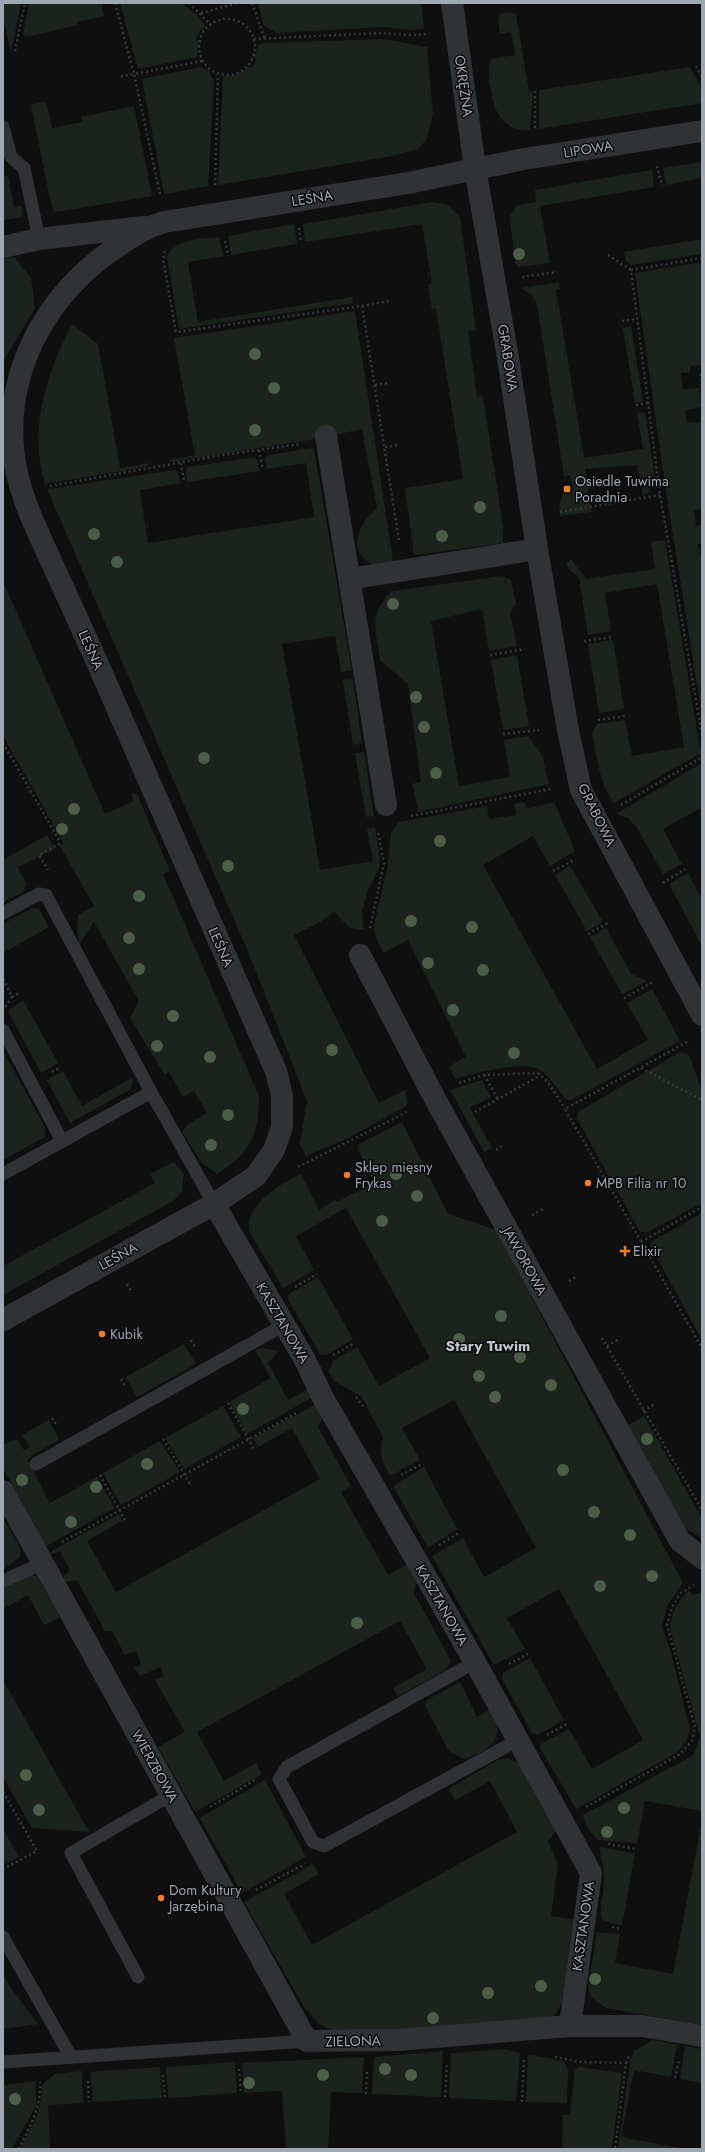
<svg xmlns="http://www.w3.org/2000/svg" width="705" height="2152" font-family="Jost,sans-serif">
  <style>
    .green { fill: #1c231c }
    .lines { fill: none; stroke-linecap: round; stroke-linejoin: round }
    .path { stroke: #36393c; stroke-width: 2.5; stroke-dasharray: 2 3; stroke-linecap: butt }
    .service { stroke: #303235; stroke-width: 13 }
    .minor { stroke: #303235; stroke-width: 22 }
    .tree { fill: #4c5d48 }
    .poi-dot { fill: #f37f25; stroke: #0a0a0b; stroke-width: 1.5 }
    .labels { text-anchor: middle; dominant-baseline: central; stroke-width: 3; stroke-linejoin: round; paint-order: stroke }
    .street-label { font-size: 14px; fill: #a0a9b2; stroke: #0a0a0b }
    .poi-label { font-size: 14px; fill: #a0a9b2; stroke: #0a0a0b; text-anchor: start }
    .neighbourhood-label { font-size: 15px; font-weight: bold; fill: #c1c7ce; stroke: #0a0a0b }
  </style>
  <rect width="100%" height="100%" fill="#0f0f10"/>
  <!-- green -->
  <path class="green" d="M3,3H21L11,52L3,18Z
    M29,3H102L104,16L77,22L78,25L26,37L23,35Z
    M120,3H182L200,18L205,26L203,30H200L196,38L198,40L197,57L138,69Z
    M258,3H421L424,29L410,30L384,27L277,33L263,25Z
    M508,12L516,14L529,91H533L530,130C503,130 496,116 491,92C489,79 487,71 491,59L515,55L511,32L500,34L498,21L500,14Z
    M383,39L427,47L433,113L427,139L418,149L387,157L218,185L223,76H233L249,67L252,68L257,60L254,58L258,45L264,43Z
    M202,67L210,72L214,83L208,186L164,194L142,79Z
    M690,67L702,89V103L539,129V90Z
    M46,101L52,128L82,122L81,117L134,106L152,196L55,212L51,204L31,105Z
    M702,162V178L666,185L663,168Z
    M652,170L654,187L540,206L550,263L519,267L515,263L510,216L517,205L536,202L535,190Z
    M8,176L14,207L22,206V217L3,220V177Z
    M433,202L448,205L460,217L476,330L468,331L477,397L483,396L503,527V543L414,555L405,488L463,479L436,308L432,309L428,284L432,283L422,224L305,242L303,224Z
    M294,224L297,244L231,255L228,236Z
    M219,237L223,256L188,262L198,322L352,297L353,303L179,329L167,256C177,238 200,240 219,237Z
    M702,239V254L631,265L626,261L624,252Z
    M14,257L31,278L35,308L3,362V259Z
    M702,262V365L690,366V372L681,373L683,389L699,388L701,407L685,410L687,423L702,422V509L694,510L696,525H702V543L698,544L702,562V716L666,491L635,273Z
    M559,282L560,289L556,290L584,458L643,449L637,413L645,412L654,471L650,491L643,496L637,465L585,469L592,512L560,516C559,506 559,500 565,490L573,488L570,475L564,476L537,304L532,295L521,288Z
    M355,311L394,568C350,567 347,534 377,508L362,429L316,439L171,462L168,460L195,455L174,338Z
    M72,324L98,344L120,468L150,463L146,467L45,484C28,430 47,372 72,324Z
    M631,326L643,401L635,403L623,328Z
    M310,448L314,449L352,670L341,672L335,636L282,644L320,870L373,861L367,829L375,827L380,858L379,869L368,890L362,911L364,930L350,928L334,912L320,922L294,935L379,1103L405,1090L408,1102L405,1107L346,1139L306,1156L300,1144L307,1101L249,954L47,489L175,470L178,472L180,483L140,490L148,543L314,517L306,463L267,469L265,458L269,455Z
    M255,457L257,460L260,471L187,482L186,470L188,467Z
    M665,540L701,753L614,803C599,783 597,757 592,733L597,724L625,720L632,756L684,747L657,584L605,593L611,631L588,635L579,578L569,569L566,564L571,559L586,579L655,569L651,542Z
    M502,576L511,580L516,604L510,613L517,646L489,651L482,609L431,621L459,786L510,777L504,740L528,736L542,755L549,784L418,812L414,789L412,784L421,782L408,684L380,660C376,630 368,614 392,591Z
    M3,581L105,814L134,801L131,793L137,794L170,871L163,874L259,1096C258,1138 251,1151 217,1174L201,1162L182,1132L187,1125L207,1113L194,1091L183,1097L169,1072L165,1075L130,1018L139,1001L94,922L79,945L77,929L78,915L94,906L60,846L63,842L3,736Z
    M613,640L624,709L599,713L588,644Z
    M517,655L529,726L503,730L491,660Z
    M353,679L362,743L353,745L343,680Z
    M364,752L374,816L366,817L355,753Z
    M702,763V807L663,829L682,864L663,874L637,828L628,818L616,814Z
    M525,802L527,809L554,802L575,851L550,866L533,836L483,865L597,1069L648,1040L627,1003L652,989L680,1041L571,1100H567C560,1092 548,1074 540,1070C522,1060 474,1073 455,1079L449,1066L466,1057L408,940L383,953L376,937L374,925L387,870L391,833L399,822L487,806L489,819L516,815L514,804Z
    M47,835L55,849L18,867L26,884L23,892L3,903V860Z
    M570,866L603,922L587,931L555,875Z
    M688,873L702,899V946L669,884Z
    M32,908L39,909L49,927L3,953V924Z
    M606,928L631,974L647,981L622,994L590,937Z
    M23,1000L58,1063L41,1073L8,1011Z
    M3,1051L45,1127V1137L3,1160Z
    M680,1052L689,1055L702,1091V1203L648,1232H640L577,1119L578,1112Z
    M63,1071L82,1106L133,1077L131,1089L70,1123L47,1080Z
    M482,1080L491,1097L470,1108L492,1148L484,1152L450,1090Z
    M402,1122L448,1214L496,1230L683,1583L667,1606L662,1627L671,1652L690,1730L686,1742L676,1753L576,1809L540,1748L541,1744L569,1729L592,1769L643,1740L559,1589L507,1618L525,1649L494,1665L432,1556L463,1538L484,1577L536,1548L454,1400L402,1428L420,1460L390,1476C382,1461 378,1454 383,1437L361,1396L334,1381L329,1371L333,1361L357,1347L379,1386L430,1358L346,1208L296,1236L314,1270L283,1288L249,1231C246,1203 280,1185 301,1174L319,1210L335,1200L337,1202L375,1182L358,1150L359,1144Z
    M174,1162L184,1174L182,1192L173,1201L3,1295V1266L155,1183L150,1174Z
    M702,1213V1340L650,1245L651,1242Z
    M318,1277L353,1339L327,1355L320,1354L287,1298L289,1294Z
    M184,1344L196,1364L137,1397L126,1377Z
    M261,1348L279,1351L268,1363L288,1400L311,1388L315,1396L247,1434L229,1402L271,1378L255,1350Z
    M318,1403L325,1413L318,1427L351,1486L341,1492L388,1575L409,1563L417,1575L414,1593L451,1661L446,1670L398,1696L393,1688L427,1669L400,1621L197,1732L224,1781L256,1763L262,1774L195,1812L158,1747L185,1732L155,1680L164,1676L160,1667L140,1676L134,1668L141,1665L136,1651L125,1655L112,1631H105L77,1580L66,1582L63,1577L70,1570L60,1552L51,1554L50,1552L119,1514L122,1521L87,1541L116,1592L320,1479L292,1428L258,1447L253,1438Z
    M223,1406L241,1437L184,1469L165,1438Z
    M644,1416L702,1518V1538L682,1526L628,1425Z
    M49,1420L59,1440L31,1456L28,1461L50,1503L97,1477L115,1508L46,1546L3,1468V1445L13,1440H17L24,1450L30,1447L22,1435Z
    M160,1441L180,1472L121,1505L103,1473Z
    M424,1467L457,1529L428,1548L393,1486Z
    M3,1517L20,1548V1557L3,1570Z
    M30,1575L37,1576L60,1618L44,1625L28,1595L3,1609V1588Z
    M689,1591L693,1595L702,1592V1811L645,1801L637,1843L598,1840L586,1826L583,1815L681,1762L693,1755L700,1737L670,1629C671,1612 677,1602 689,1591Z
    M530,1658L564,1720L538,1735L532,1733L502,1679L503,1673Z
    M3,1680L89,1832L32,1828L3,1777Z
    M460,1682L477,1717L493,1707C506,1736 492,1751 464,1759L449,1751L425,1706L427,1700Z
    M507,1758L521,1764L558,1828L548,1842L558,1864L551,1916L577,1920C572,1950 573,1994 553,2017L380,2033L334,2031L319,2024L304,2007L244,1902L313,1864L319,1874L284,1894L312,1945L517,1832L490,1781L455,1800L448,1789L498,1760Z
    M265,1780L306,1857L242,1893L200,1818Z
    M702,1820V2025L606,2008L591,1997L588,1987L597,1932L620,1934L615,1963L673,1974Z
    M3,1829L19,1857L3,1865Z
    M599,1847L635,1853L622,1926L602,1920C598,1908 603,1897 604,1885C605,1872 602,1860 599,1847Z
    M3,1974L11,1988L38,2024L3,2029Z
    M653,2040L677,2045L671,2077L634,2070L621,2137L685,2149H618L630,2061L634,2051Z
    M685,2046L702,2049V2083L680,2079Z
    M503,2049L520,2053L516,2101L449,2098L451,2053Z
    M443,2051L441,2097L372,2094L374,2057Z
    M531,2055L564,2061L568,2071L567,2103L526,2102L528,2056Z
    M364,2057L362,2093L331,2092L328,2149H286L282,2091L244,2093L242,2063Z
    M235,2062L237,2093L168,2098L166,2067Z
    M160,2067L162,2098L93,2102L90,2072Z
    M579,2067L622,2073L612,2149H562L563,2115H570L575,2070Z
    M82,2071L83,2103L48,2105L50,2149H20C31,2127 43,2110 42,2085L55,2074Z
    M36,2081V2106L12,2149H3V2085Z"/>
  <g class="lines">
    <!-- path -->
    <path class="path" d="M115,3L134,74L118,77
      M189,3L211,25
      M252,3L265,39
      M201,13L238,3
      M199 47a28 28 0 1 1 56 0a28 28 0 1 1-56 0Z
      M254,39L380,33L411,35L428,34
      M15,51L25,3
      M696,66L702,77
      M535,91V128
      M657,166L662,186
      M215,185L218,73
      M160,194L134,74L202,61
      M299,228L301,243
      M225,241L228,256
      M165,251L163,259L176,332L362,306L399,541
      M608,255L631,270
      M702,258L631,270L660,495L702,734
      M522,277L557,272
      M362,306L390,301
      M622,321L637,319
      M701,374L702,384
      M375,385L388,383
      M636,405L648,403
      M385,447L398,445
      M259,450L263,470
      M181,463L184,482
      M50,486L216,456L300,444
      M560,512L660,495
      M584,641L612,637
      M490,655L525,649
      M598,720L625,716
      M503,734L539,730
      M3,743L59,840V844L39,855L48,870
      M621,805L702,757
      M411,816L551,789
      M553,871L574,860
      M663,883L685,869
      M370,928L384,863L378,831
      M588,934L608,923
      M3,979L12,997L5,1007
      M12,997L19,993
      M624,998L653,982
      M687,1042L565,1109L702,1348
      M641,1068L702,1100
      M52,1072L61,1067
      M484,1075L498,1099
      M459,1083L484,1075L538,1073L548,1082L565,1109
      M475,1112L541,1075
      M496,1150L502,1146
      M298,1167L409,1111
      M532,1215L545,1208
      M641,1242L702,1207
      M569,1281L576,1277
      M127,1284L132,1293
      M295,1287L317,1274
      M602,1338L702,1510
      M191,1340L195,1347
      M607,1346L619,1339
      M333,1355L355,1343
      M121,1379L126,1387
      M356,1397L363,1406
      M228,1403L254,1449
      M643,1411L655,1404
      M52,1418L57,1426
      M163,1439L190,1484
      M100,1475L125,1520
      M401,1475L422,1464
      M62,1542L298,1412
      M439,1545L459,1533
      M509,1664L528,1654
      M547,1735L567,1724
      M3,1783V1785
      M3,1792L37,1851L3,1869
      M210,1807L255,1780
      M586,1807L680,1754L692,1741L695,1727L667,1625L672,1607L681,1593L694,1585
      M608,1844L636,1849
      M256,1890L305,1864
      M612,1927L622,1929
      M555,2057L581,2062L626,2063L615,2149
      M626,2063L630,2054
      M239,2069L241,2093
      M163,2075L165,2097
      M675,2078L679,2061
      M88,2081L89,2102
      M366,2094L367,2069
      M445,2097L447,2064
      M522,2102L524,2057
      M19,2149C29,2127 42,2107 40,2082"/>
    <!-- service -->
    <path class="service" d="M3,127L11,157L24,168L39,239
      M3,913L39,894L46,895L151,1092L214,1204
      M3,1030L62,1141
      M3,1174L151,1092
      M36,1464L284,1325
      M3,1581L43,1563
      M475,1662L287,1767L279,1779L313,1842L324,1846L518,1740
      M3,1937L71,2057
      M138,1977L71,1853L171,1795
      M3,2062L307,2041"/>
    <!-- minor -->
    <path class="minor" d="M452,3L475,168L508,358L537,549L568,730L581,790L702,1015
      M3,247L39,239L144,227
      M326,436L386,805
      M349,579L537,549
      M360,955L434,1097L680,1541L702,1558
      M214,1204L305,1360L323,1398L475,1662L591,1873L570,2026
      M3,1320L214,1204L256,1176L274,1150L282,1127V1096L276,1071C218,940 162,808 104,678C87,639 69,601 52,563C35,526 16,489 13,448C6,364 51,289 121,244C135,235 147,227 164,222L408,183L524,159L702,131
      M3,1491L307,2041L397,2040L570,2026H642L702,2036"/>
  </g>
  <!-- trees -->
  <g class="tree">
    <circle cx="519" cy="254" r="6"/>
    <circle cx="255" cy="354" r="6"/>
    <circle cx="274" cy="388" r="6"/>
    <circle cx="255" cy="430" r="6"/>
    <circle cx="480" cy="507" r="6"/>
    <circle cx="94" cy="534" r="6"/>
    <circle cx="442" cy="536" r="6"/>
    <circle cx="117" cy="562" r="6"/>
    <circle cx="393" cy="604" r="6"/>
    <circle cx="416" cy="697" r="6"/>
    <circle cx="424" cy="727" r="6"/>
    <circle cx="204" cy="758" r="6"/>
    <circle cx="436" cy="773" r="6"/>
    <circle cx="74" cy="809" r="6"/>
    <circle cx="62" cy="829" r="6"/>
    <circle cx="440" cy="841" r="6"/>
    <circle cx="228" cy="866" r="6"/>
    <circle cx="139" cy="896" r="6"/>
    <circle cx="411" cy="921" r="6"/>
    <circle cx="472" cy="927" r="6"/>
    <circle cx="129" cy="938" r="6"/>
    <circle cx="428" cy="963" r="6"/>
    <circle cx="139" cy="969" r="6"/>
    <circle cx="483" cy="970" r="6"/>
    <circle cx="453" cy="1010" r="6"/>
    <circle cx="173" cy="1016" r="6"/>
    <circle cx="157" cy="1046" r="6"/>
    <circle cx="332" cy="1050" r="6"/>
    <circle cx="514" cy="1053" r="6"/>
    <circle cx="210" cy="1057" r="6"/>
    <circle cx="228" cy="1115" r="6"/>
    <circle cx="211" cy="1145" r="6"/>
    <circle cx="396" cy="1174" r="6"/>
    <circle cx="417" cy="1196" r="6"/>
    <circle cx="382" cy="1221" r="6"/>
    <circle cx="501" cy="1316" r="6"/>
    <circle cx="459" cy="1339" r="6"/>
    <circle cx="520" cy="1357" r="6"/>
    <circle cx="479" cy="1376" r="6"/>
    <circle cx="551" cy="1385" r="6"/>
    <circle cx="495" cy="1397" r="6"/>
    <circle cx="243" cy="1409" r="6"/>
    <circle cx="647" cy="1439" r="6"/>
    <circle cx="147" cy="1464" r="6"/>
    <circle cx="563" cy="1470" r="6"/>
    <circle cx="22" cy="1480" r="6"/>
    <circle cx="96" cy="1487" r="6"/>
    <circle cx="594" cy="1512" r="6"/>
    <circle cx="71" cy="1522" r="6"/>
    <circle cx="630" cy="1535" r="6"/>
    <circle cx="652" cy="1576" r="6"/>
    <circle cx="600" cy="1586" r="6"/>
    <circle cx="357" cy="1623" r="6"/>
    <circle cx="26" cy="1775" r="6"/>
    <circle cx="624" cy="1808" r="6"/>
    <circle cx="39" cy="1810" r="6"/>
    <circle cx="607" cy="1832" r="6"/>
    <circle cx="595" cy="1979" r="6"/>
    <circle cx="541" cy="1986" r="6"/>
    <circle cx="488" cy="1993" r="6"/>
    <circle cx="433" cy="2018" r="6"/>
    <circle cx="385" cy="2069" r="6"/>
    <circle cx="323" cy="2075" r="6"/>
    <circle cx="411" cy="2075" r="6"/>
    <circle cx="249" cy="2083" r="6"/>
    <circle cx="15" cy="2099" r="6"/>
  </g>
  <!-- markers -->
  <g class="poi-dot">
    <rect x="563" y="485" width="8" height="8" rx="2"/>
    <circle cx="347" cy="1175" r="4"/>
    <circle cx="588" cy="1183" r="4"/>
    <path d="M623 1245h4v4h4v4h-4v4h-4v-4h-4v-4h4z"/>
    <circle cx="102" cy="1334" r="4"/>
    <circle cx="161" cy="1898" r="4"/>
  </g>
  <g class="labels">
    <!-- street labels -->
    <g class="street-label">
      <text transform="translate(464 86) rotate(82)">OKRĘŻNA</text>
      <text transform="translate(588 149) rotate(-9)">LIPOWA</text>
      <text transform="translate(312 198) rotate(-9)">LEŚNA</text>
      <text transform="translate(508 358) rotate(81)">GRABOWA</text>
      <text transform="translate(91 650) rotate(66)">LEŚNA</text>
      <text transform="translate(597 815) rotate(64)">GRABOWA</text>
      <text transform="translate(221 947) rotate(66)">LEŚNA</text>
      <text transform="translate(118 1256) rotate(-29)">LEŚNA</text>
      <text transform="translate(525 1261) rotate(61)">JAWOROWA</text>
      <text transform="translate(283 1323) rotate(60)">KASZTANOWA</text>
      <text transform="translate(442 1605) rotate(60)">KASZTANOWA</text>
      <text transform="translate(155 1766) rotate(61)">WIERZBOWA</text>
      <text transform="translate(583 1926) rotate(-82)">KASZTANOWA</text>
      <text transform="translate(353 2041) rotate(-1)">ZIELONA</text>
    </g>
    <!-- poi labels -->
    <g class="poi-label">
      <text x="575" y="481">Osiedle Tuwima<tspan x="575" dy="16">Poradnia</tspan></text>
      <text x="355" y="1167">Sklep mięsny<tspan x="355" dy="16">Frykas</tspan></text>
      <text x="596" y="1183">MPB Filia nr 10</text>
      <text x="633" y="1251">Elixir</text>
      <text x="110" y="1334">Kubik</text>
      <text x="169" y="1890">Dom Kultury<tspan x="169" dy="16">Jarzębina</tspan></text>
    </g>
    <!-- neighbourhood labels -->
    <g class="neighbourhood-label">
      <text x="488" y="1346">Stary Tuwim</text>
    </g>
  </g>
  <!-- border -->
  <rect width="705" height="2152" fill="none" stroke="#a0a9b2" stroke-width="8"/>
</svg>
